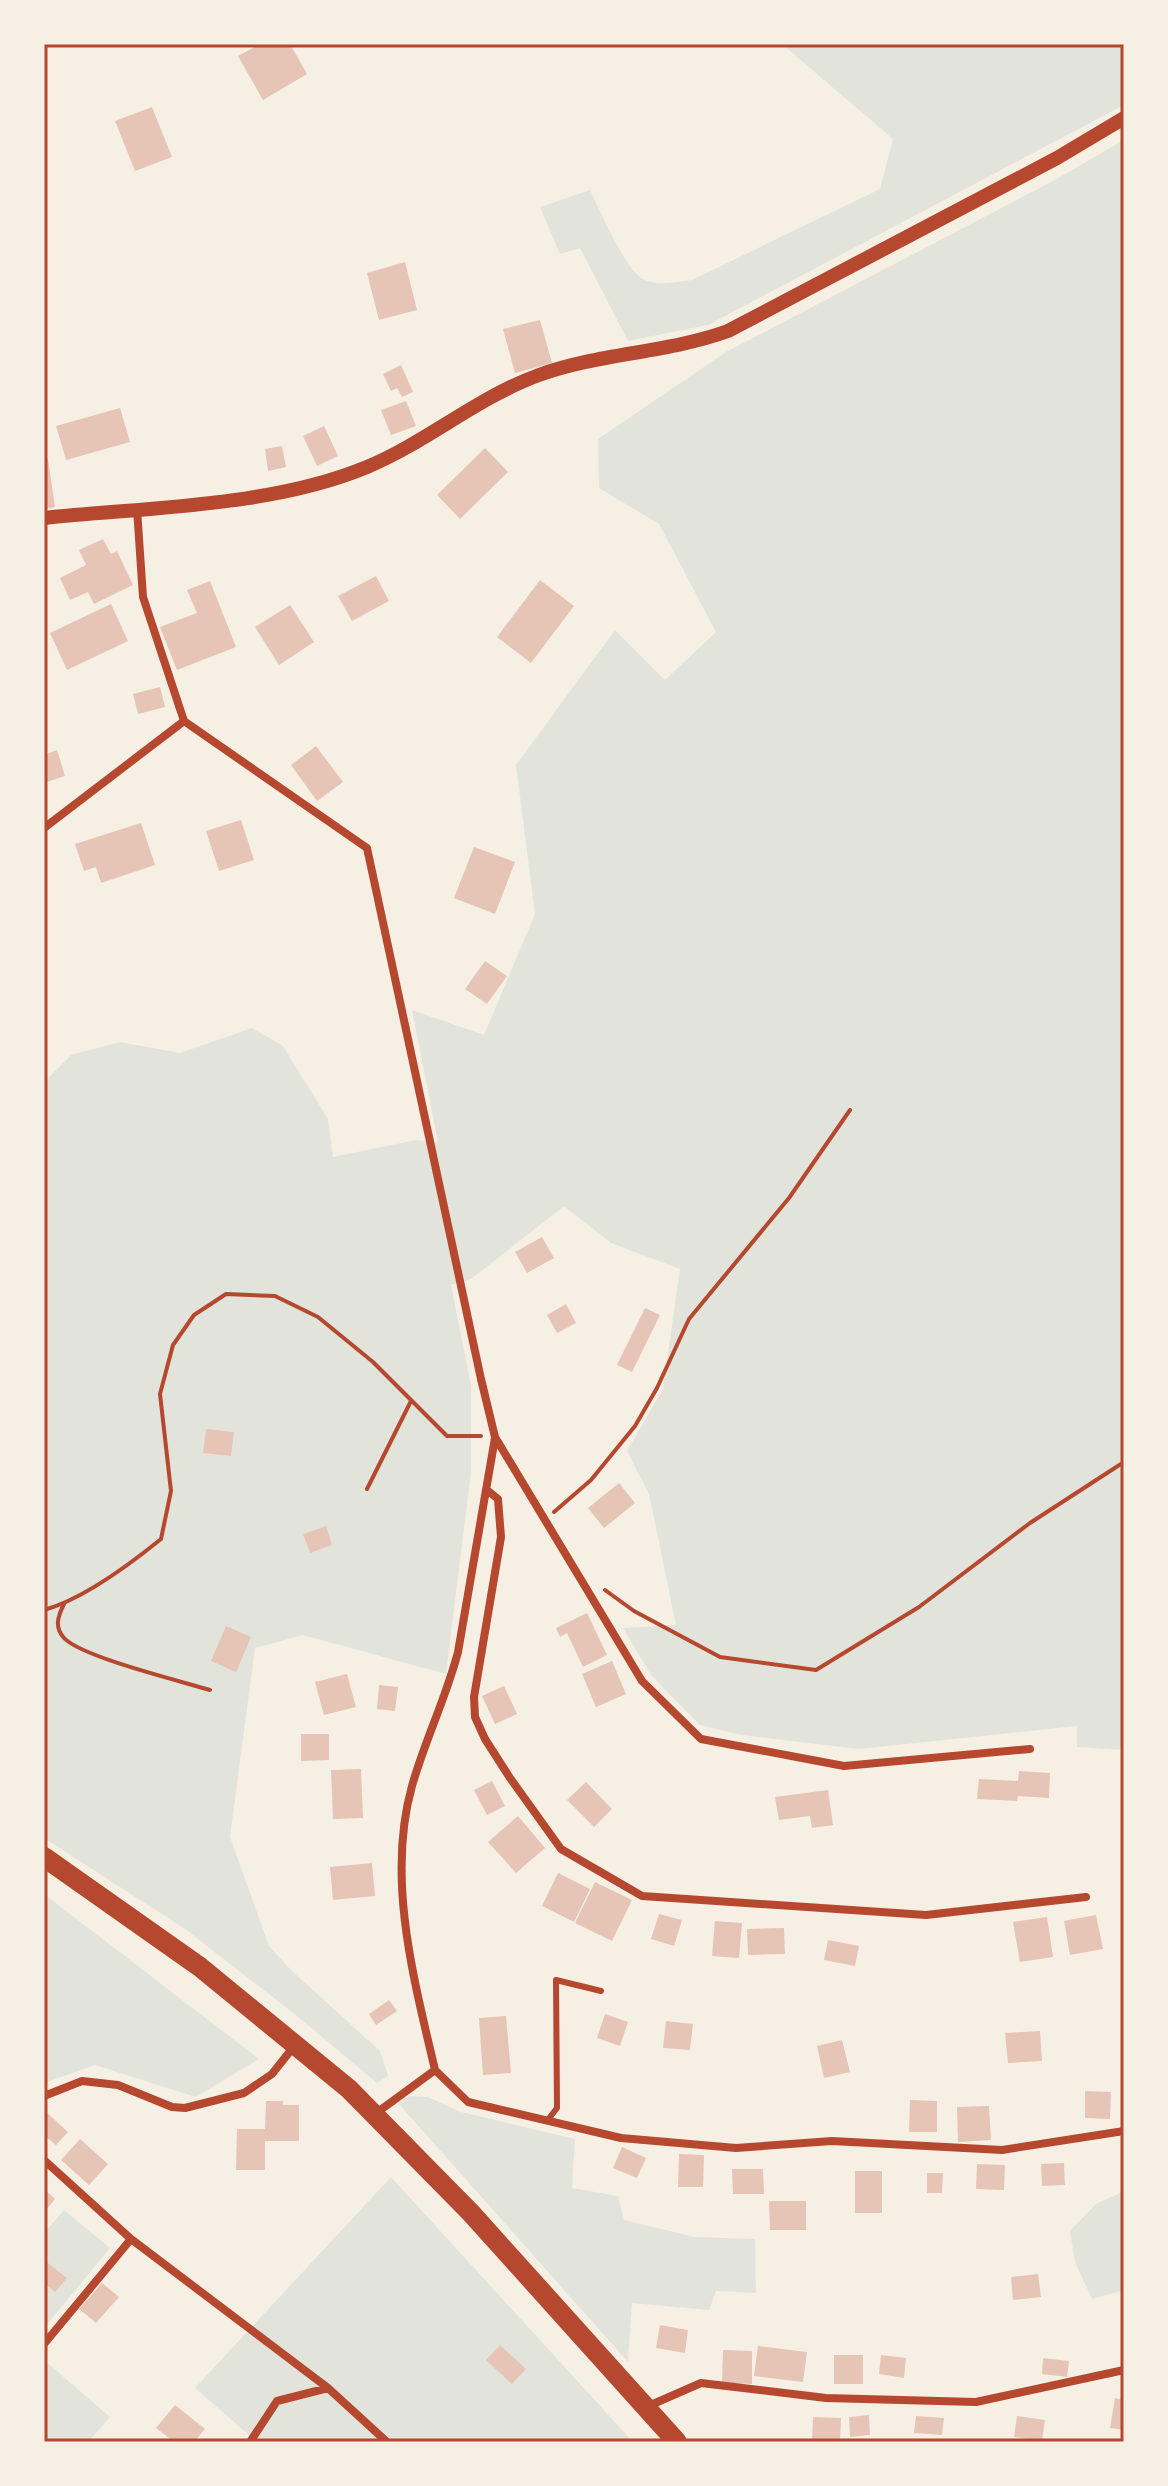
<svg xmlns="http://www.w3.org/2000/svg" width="1168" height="2486" font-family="Cabin,sans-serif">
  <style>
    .green { fill: #e2e4dc }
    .building { fill: #e6c5b7 }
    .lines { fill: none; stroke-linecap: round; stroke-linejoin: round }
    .path { stroke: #b5482f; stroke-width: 4 }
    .service { stroke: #b5482f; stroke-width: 6 }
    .minor { stroke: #b5482f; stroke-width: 8 }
    .tertiary { stroke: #b5482f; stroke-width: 14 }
    .trunk { stroke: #b5482f; stroke-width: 20 }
    .neatline { fill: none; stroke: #b5482f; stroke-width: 3 }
  </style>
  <rect width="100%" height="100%" fill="#f6efe4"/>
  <!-- green -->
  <path class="green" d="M782,44H1124V105L708,325L628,341L580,248L560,254L540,207L590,190C599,209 626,269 641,278C656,287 676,282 692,280L880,189L893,139Z
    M1124,140V1750L1077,1747V1726L859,1749L741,1735L700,1725L651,1675L623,1628L676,1625L649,1494L627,1451L663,1389L680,1269L611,1243L564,1206L471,1279L451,1285L471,1386V1472L446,1674L303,1635L255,1648L230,1837L269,1946L291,1970L380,2051L388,2076L377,2083L297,2016L185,1929L44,1838V1082L71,1055L120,1042L180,1053L252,1028L283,1046L328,1119L333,1157L416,1140L438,1142L412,1010L484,1035L535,914L516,765L615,630L665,680L716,632L659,524L599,488L598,439L726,352L1053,181Z
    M44,1894L259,2059L196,2097L95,2065L44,2083Z
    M409,2096L428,2097L461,2112L575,2139L572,2188L618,2196L624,2220L695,2237L755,2239L756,2293L716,2291L709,2310L632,2303L628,2362L398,2103Z
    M391,2177L633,2442H257L195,2388Z
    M1124,2191V2290L1092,2299L1075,2262L1070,2231L1096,2204Z
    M64,2210L110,2248L44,2328V2233Z
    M44,2360L110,2417L88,2442H44Z"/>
  <!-- building -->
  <path class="building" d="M260,44H290L307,74L263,100L238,56Z
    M152,107L172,157L135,171L115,121Z
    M405,262L417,310L379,320L367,273Z
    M540,320L552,363L515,373L503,329Z
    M401,365L413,392L402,397L397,388L391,391L383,374Z
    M406,401L416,426L391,435L381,410Z
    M120,408L130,442L66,460L56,426Z
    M324,426L338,456L317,466L303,436Z
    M282,446L286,467L268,471L265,449Z
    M485,448L508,472L460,519L437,495Z
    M48,459L55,507L44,509V460Z
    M103,539L111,554L117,551L133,585L94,604L88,592L70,600L60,578L86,565L79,550Z
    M376,576L389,601L352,621L338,596Z
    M540,580L574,606L531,663L497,637Z
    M210,581L236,647L177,670L160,627L197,613L187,590Z
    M111,604L128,641L67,670L50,633Z
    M290,605L314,642L279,665L255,627Z
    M160,687L165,707L138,714L133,694Z
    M316,746L343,782L317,801L291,765Z
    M57,750L65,776L44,783V755Z
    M241,820L254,860L219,871L206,831Z
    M141,823L155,865L101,883L96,867L84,871L75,844Z
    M474,847L515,862L495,914L454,898Z
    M485,961L507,976L487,1004L465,989Z
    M542,1237L554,1258L527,1273L515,1252Z
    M566,1304L576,1323L557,1333L547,1315Z
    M645,1308L660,1315L632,1372L617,1365Z
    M206,1429L234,1432L231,1456L203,1453Z
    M619,1483L635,1503L604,1528L588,1508Z
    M326,1526L332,1545L310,1553L303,1534Z
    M587,1613L607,1655L583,1667L567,1633L560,1637L556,1628Z
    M226,1626L251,1637L236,1672L211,1661Z
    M612,1661L626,1694L596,1707L582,1674Z
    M347,1674L356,1707L324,1715L315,1682Z
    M379,1685L398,1687L395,1711L377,1709Z
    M504,1686L517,1714L495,1724L482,1696Z
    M301,1734H329V1760L301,1761Z
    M361,1769L363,1818L333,1819L331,1770Z
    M1019,1771L1050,1773L1049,1798L1018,1796L1017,1801L977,1799L979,1779L1018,1781Z
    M492,1781L505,1806L487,1815L474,1790Z
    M586,1782L612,1809L594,1827L567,1800Z
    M828,1790L833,1825L812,1828L810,1816L779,1820L775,1797Z
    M518,1816L545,1848L516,1873L488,1842Z
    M372,1863L375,1896L333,1900L330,1867Z
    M558,1873L590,1889L574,1922L542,1906Z
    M595,1882L632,1900L612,1941L575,1923Z
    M659,1914L682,1920L674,1946L651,1939Z
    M1096,1915L1103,1949L1070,1955L1064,1921Z
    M1047,1917L1053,1957L1020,1962L1013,1922Z
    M715,1921L742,1923L739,1958L712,1956Z
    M784,1928L785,1954L748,1955L747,1929Z
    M828,1940L859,1946L855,1966L824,1960Z
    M389,2000L397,2011L376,2025L369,2014Z
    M605,2014L628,2022L620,2046L597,2038Z
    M506,2016L511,2073L483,2075L479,2018Z
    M666,2021L693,2024L690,2050L663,2048Z
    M1040,2031L1042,2061L1008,2063L1005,2033Z
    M842,2040L850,2072L824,2078L817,2046Z
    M1085,2091L1111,2092L1110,2119L1085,2118Z
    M910,2100L937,2101V2132H909Z
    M266,2101H283V2105H299V2141H265V2170H236L237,2129H265Z
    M989,2106L991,2140L958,2142L957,2107Z
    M44,2110L68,2132L56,2145L44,2135Z
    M80,2139L108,2164L89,2185L61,2160Z
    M622,2147L646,2158L637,2178L613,2168Z
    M679,2154L704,2155L703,2187H678Z
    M1064,2163L1065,2185L1042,2186L1041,2164Z
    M977,2164L1005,2165L1004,2190L976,2189Z
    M732,2169H763L764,2194H733Z
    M855,2171H882V2213H855Z
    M927,2173H943L942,2193H927Z
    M44,2189L55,2199L44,2212Z
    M769,2201H806V2230H770Z
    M44,2260L67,2278L55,2292L44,2283Z
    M1038,2274L1041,2297L1013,2300L1011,2277Z
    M102,2283L119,2297L96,2323L79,2309Z
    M660,2325L688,2330L685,2353L656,2348Z
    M500,2345L526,2369L512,2384L486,2360Z
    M758,2346L807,2352L803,2382L754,2376Z
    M723,2350L752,2351V2384L722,2383Z
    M834,2355H863V2384H834Z
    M881,2355L906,2358L904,2378L879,2374Z
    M1043,2358L1069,2361L1067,2377L1042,2374Z
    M1115,2398L1124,2400V2430L1110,2428Z
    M175,2405L205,2429L194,2442H174L156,2428Z
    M869,2415L870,2435L850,2437L849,2417Z
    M916,2416L944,2418L942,2435L914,2433Z
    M1017,2416L1045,2420L1042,2441L1014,2437Z
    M813,2417L841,2418L840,2442H812Z"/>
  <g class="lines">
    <!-- path -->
    <path class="path" d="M367,1489L411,1401
      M554,1512L591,1480L635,1426L657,1388L689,1319L789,1198L850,1110
      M605,1590L634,1611L720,1657L816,1670L919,1607L1030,1523L1124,1462
      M64,1604C58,1616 54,1627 64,1638C82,1657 180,1681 210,1690
      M44,1610C84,1599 129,1565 161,1539L171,1491L160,1394L173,1345L194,1315L226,1294L275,1296L318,1317L373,1362L447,1436H481"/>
    <!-- service -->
    <path class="service" d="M547,2121L557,2108L556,1980L601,1991"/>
    <!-- minor -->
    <path class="minor" d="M137,509L143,597L184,721
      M184,721L367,848L481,1379L495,1437L642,1681L701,1739L844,1766L1030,1749
      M44,828L184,721
      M487,1490L498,1499L501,1537L474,1697L475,1717L485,1739L510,1778L561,1849L642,1896L926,1915L1086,1897
      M435,2070C414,1980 386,1878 412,1786C425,1740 446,1698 458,1652L495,1438
      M44,2096L82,2081L118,2085L172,2107L185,2108L244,2093L272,2074L295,2045
      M375,2114L435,2070L468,2102L621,2138L736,2148L832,2141L1002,2150L1124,2131
      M44,2160L131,2239L328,2388L387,2442
      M44,2344L131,2239
      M646,2407L701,2383L826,2398L976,2402L1124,2370
      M250,2442L277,2401L328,2388"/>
    <!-- tertiary -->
    <path class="tertiary" d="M44,518C148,507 271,507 367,467C427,442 478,397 539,375C600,353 667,353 728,331L1057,158L1124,118"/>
    <!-- trunk -->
    <path class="trunk" d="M44,1857L200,1967L349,2089L471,2213L677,2442"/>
  </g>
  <!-- border -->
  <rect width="1168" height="2486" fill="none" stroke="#f6efe4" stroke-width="92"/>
  <rect x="46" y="46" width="1076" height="2394" class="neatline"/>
</svg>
